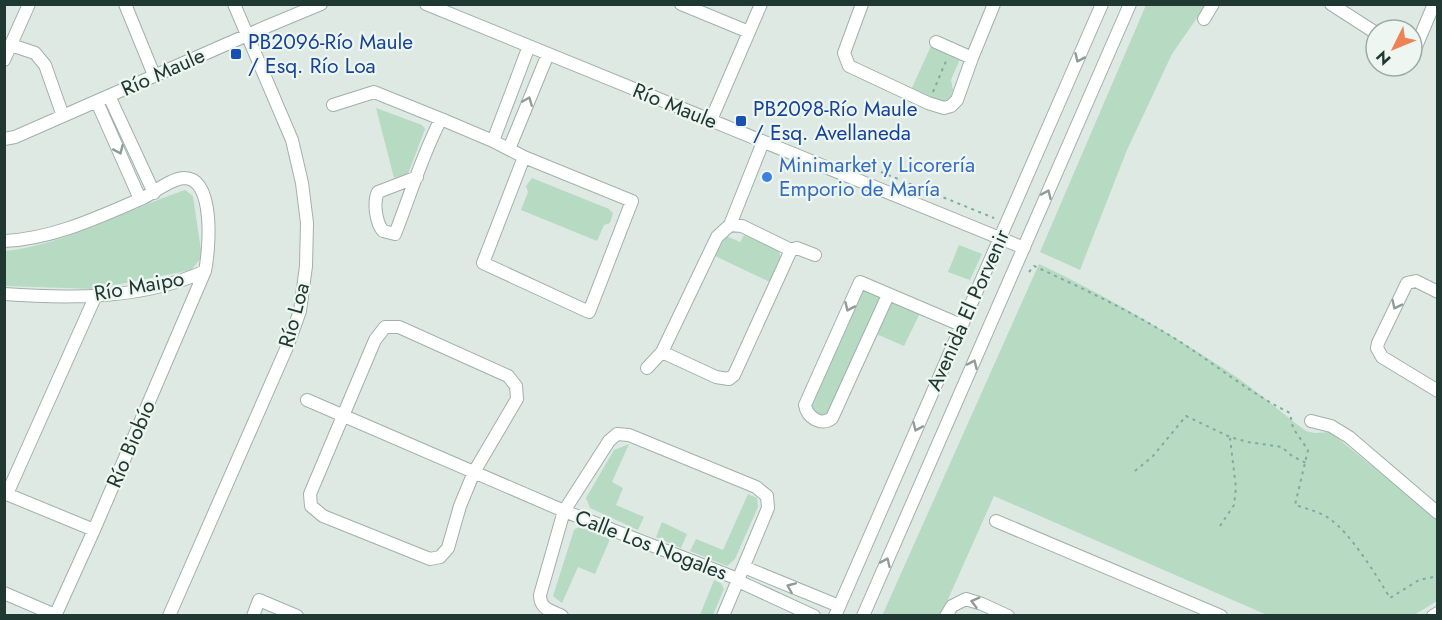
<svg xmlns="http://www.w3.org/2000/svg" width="1442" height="620" font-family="Jost,sans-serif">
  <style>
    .green { fill: #b7dac2 }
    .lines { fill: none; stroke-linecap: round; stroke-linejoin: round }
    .street-casing { stroke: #a1b0ab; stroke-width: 14 }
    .path { stroke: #7fac9f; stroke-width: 2; stroke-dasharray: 3 4.5; stroke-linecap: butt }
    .street { stroke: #fff; stroke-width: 12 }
    .oneway { stroke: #909c98 }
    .transit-dot { fill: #1a4fb4; stroke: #eef6f2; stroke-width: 2 }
    .shop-dot { fill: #3f7fe0; stroke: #eef6f2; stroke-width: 2 }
    .labels { text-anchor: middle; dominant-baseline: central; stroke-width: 4.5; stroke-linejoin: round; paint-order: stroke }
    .transit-label { font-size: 21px; fill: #164399; stroke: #eef6f2; text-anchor: start }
    .street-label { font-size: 21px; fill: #203832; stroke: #eef6f2 }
    .shop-label { font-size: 21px; fill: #366cbe; stroke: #eef6f2; text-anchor: start }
  </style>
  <rect width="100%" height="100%" fill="#dee9e4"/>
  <!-- green -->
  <path class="green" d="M1146,5H1206L1172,54L1127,150L1080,270L1040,252Z
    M931,46L960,59L951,80L953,90L950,98L940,103L911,90Z
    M376,108L422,125L425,129L408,174L394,178Z
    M532,178L609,209L613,213L610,223L604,225L597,241L521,210L528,192L526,186Z
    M185,190L193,196L202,257L191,270L95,289L5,286V251C69,244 125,210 185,190Z
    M744,235L778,250L782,259L770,282L715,256L726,236L740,242Z
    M959,245L982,254L970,280L948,272Z
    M1039,264C1103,294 1166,331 1226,370C1254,388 1279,411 1306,431L1314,433L1330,432L1437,519V601L1414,615H1267L994,496L941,615L882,616Z
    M869,289L920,313L904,346L867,330L828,413L820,416L812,412L808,401L855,297Z
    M629,444L612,482L623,488L616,505L644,517L638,530L590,508L586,498L614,450Z
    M748,494L757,498L758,507L735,559L727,566L690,551L696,539L723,550Z
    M662,522L687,534L681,548L656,537Z
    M580,526L610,539L595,574L578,567L562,603L553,596L574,530Z
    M714,580L721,583L724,589L713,615H700Z"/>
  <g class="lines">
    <!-- street casing -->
    <g class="street-casing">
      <path id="street" d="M125,4L154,75
        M426,4L1024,248
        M681,4L749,32
        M862,4L844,53L849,66L928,103L944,108L951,106L957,100L972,58L994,4
        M1331,4L1376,33
        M1204,19L1213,4
        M936,42L972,58
        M11,45L35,53L45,65L63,116
        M1412,49H1415L1434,4
        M4,60L29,4
        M109,96L154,193
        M97,102L140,199
        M333,105L374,92L441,119
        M711,120L761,4
        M4,139L15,137L268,26L321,4
        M493,141L529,46
        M509,149L548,54
        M524,157L632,201L589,312L483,263Z
        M417,177L378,192C373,202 376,223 383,231L395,234C410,196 422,155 441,119L493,141L524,157
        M730,225L742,226L791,250L797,248L815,255
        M730,225L763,142
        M4,241C53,239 99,217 143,198C155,192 170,179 184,178C216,178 209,252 205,271L94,530L55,616
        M1438,292L1416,281L1407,283L1378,343L1377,348L1382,357L1438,391
        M4,294C71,299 144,299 205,271
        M888,295L832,418C821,427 807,417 805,405L860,282L961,325
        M385,327H399L508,376L516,386L517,399L474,472L460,506L448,548L440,557L430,559L323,516L311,506L310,494L375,340Z
        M662,352L716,377L729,379L734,375L791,250
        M647,368L662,352L717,237L730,225
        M307,400L564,511L738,579
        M1311,421L1331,426L1349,437L1438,513
        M4,493L94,530
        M7,494L96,295
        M996,521L1221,616
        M744,567L839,606
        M738,581L814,616
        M4,593L55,615
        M169,616L287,347L300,311L306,266L307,223L302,183L292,140L234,4
        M253,616L259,600L297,616
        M562,616C550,610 540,609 540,595L564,511L609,441L617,434L629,435L756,487L767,496L768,508L723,616
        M835,616L1102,4
        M863,616L1130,4
        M946,616L952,606L966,599L982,604L1008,616
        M1433,616L1438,613"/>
    </g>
    <!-- path -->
    <path class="path" d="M933,92L946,61
      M881,172L994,218
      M1029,272L1034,266C1086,290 1137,314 1185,345C1220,368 1253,395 1290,413L1293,428L1308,450L1295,505C1308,509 1320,512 1330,519C1351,534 1377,576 1390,598L1419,580L1438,576
      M1135,471L1153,456L1186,416L1230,437L1248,442L1282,447L1292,456L1306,463
      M1220,526L1234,505L1236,488L1230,438"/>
    <!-- street -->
    <use href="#street" class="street"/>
  </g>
  <!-- one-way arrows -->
  <defs><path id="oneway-chevron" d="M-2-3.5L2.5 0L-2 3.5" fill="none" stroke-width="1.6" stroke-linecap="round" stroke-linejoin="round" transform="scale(1.5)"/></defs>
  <g class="oneway">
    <use href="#oneway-chevron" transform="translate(1079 58) rotate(114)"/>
    <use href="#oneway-chevron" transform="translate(528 101) rotate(-68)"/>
    <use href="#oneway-chevron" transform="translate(119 150) rotate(66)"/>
    <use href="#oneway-chevron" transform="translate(1047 194) rotate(-66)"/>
    <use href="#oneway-chevron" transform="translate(1396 305) rotate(116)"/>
    <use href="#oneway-chevron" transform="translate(849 307) rotate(114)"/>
    <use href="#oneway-chevron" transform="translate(973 364) rotate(-66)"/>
    <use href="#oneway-chevron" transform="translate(917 427) rotate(114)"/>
    <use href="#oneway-chevron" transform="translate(886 562) rotate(-66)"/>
    <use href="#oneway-chevron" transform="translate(791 587) rotate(-157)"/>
    <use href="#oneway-chevron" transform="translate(975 602) rotate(-165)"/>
  </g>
  <!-- markers -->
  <g class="transit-dot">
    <rect x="230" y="48" width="12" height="12" rx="3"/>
    <rect x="735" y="115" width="12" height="12" rx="3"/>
  </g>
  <circle class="shop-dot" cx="767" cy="177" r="6"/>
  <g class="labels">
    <!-- transit labels -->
    <g class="transit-label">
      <text x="248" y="42">PB2096-Río Maule<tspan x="248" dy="24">/ Esq. Río Loa</tspan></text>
      <text x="753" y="109">PB2098-Río Maule<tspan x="753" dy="24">/ Esq. Avellaneda</tspan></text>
    </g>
    <!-- street labels -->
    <g class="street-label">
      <text transform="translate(163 72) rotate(-24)">Río Maule</text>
      <text transform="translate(675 106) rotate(22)">Río Maule</text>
      <text transform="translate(139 286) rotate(-10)">Río Maipo</text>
      <text transform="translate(968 310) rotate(-66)">Avenida El Porvenir</text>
      <text transform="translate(294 315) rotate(-75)">Río Loa</text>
      <text transform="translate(131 444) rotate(-67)">Río Biobío</text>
      <text transform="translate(651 545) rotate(21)">Calle Los Nogales</text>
    </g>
    <!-- shop labels -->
    <g class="shop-label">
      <text x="779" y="165">Minimarket y Licorería<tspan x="779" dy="24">Emporio de María</tspan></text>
    </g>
  </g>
  <!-- border -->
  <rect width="1442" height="620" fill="none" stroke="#203832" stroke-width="12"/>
  <!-- north arrow -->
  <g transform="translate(1394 48) rotate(227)"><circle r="28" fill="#eef6f2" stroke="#9caaa5" stroke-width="1.5"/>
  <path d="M0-4.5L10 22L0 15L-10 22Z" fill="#ed8257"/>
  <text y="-9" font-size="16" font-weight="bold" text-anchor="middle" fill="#203832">N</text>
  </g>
</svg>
